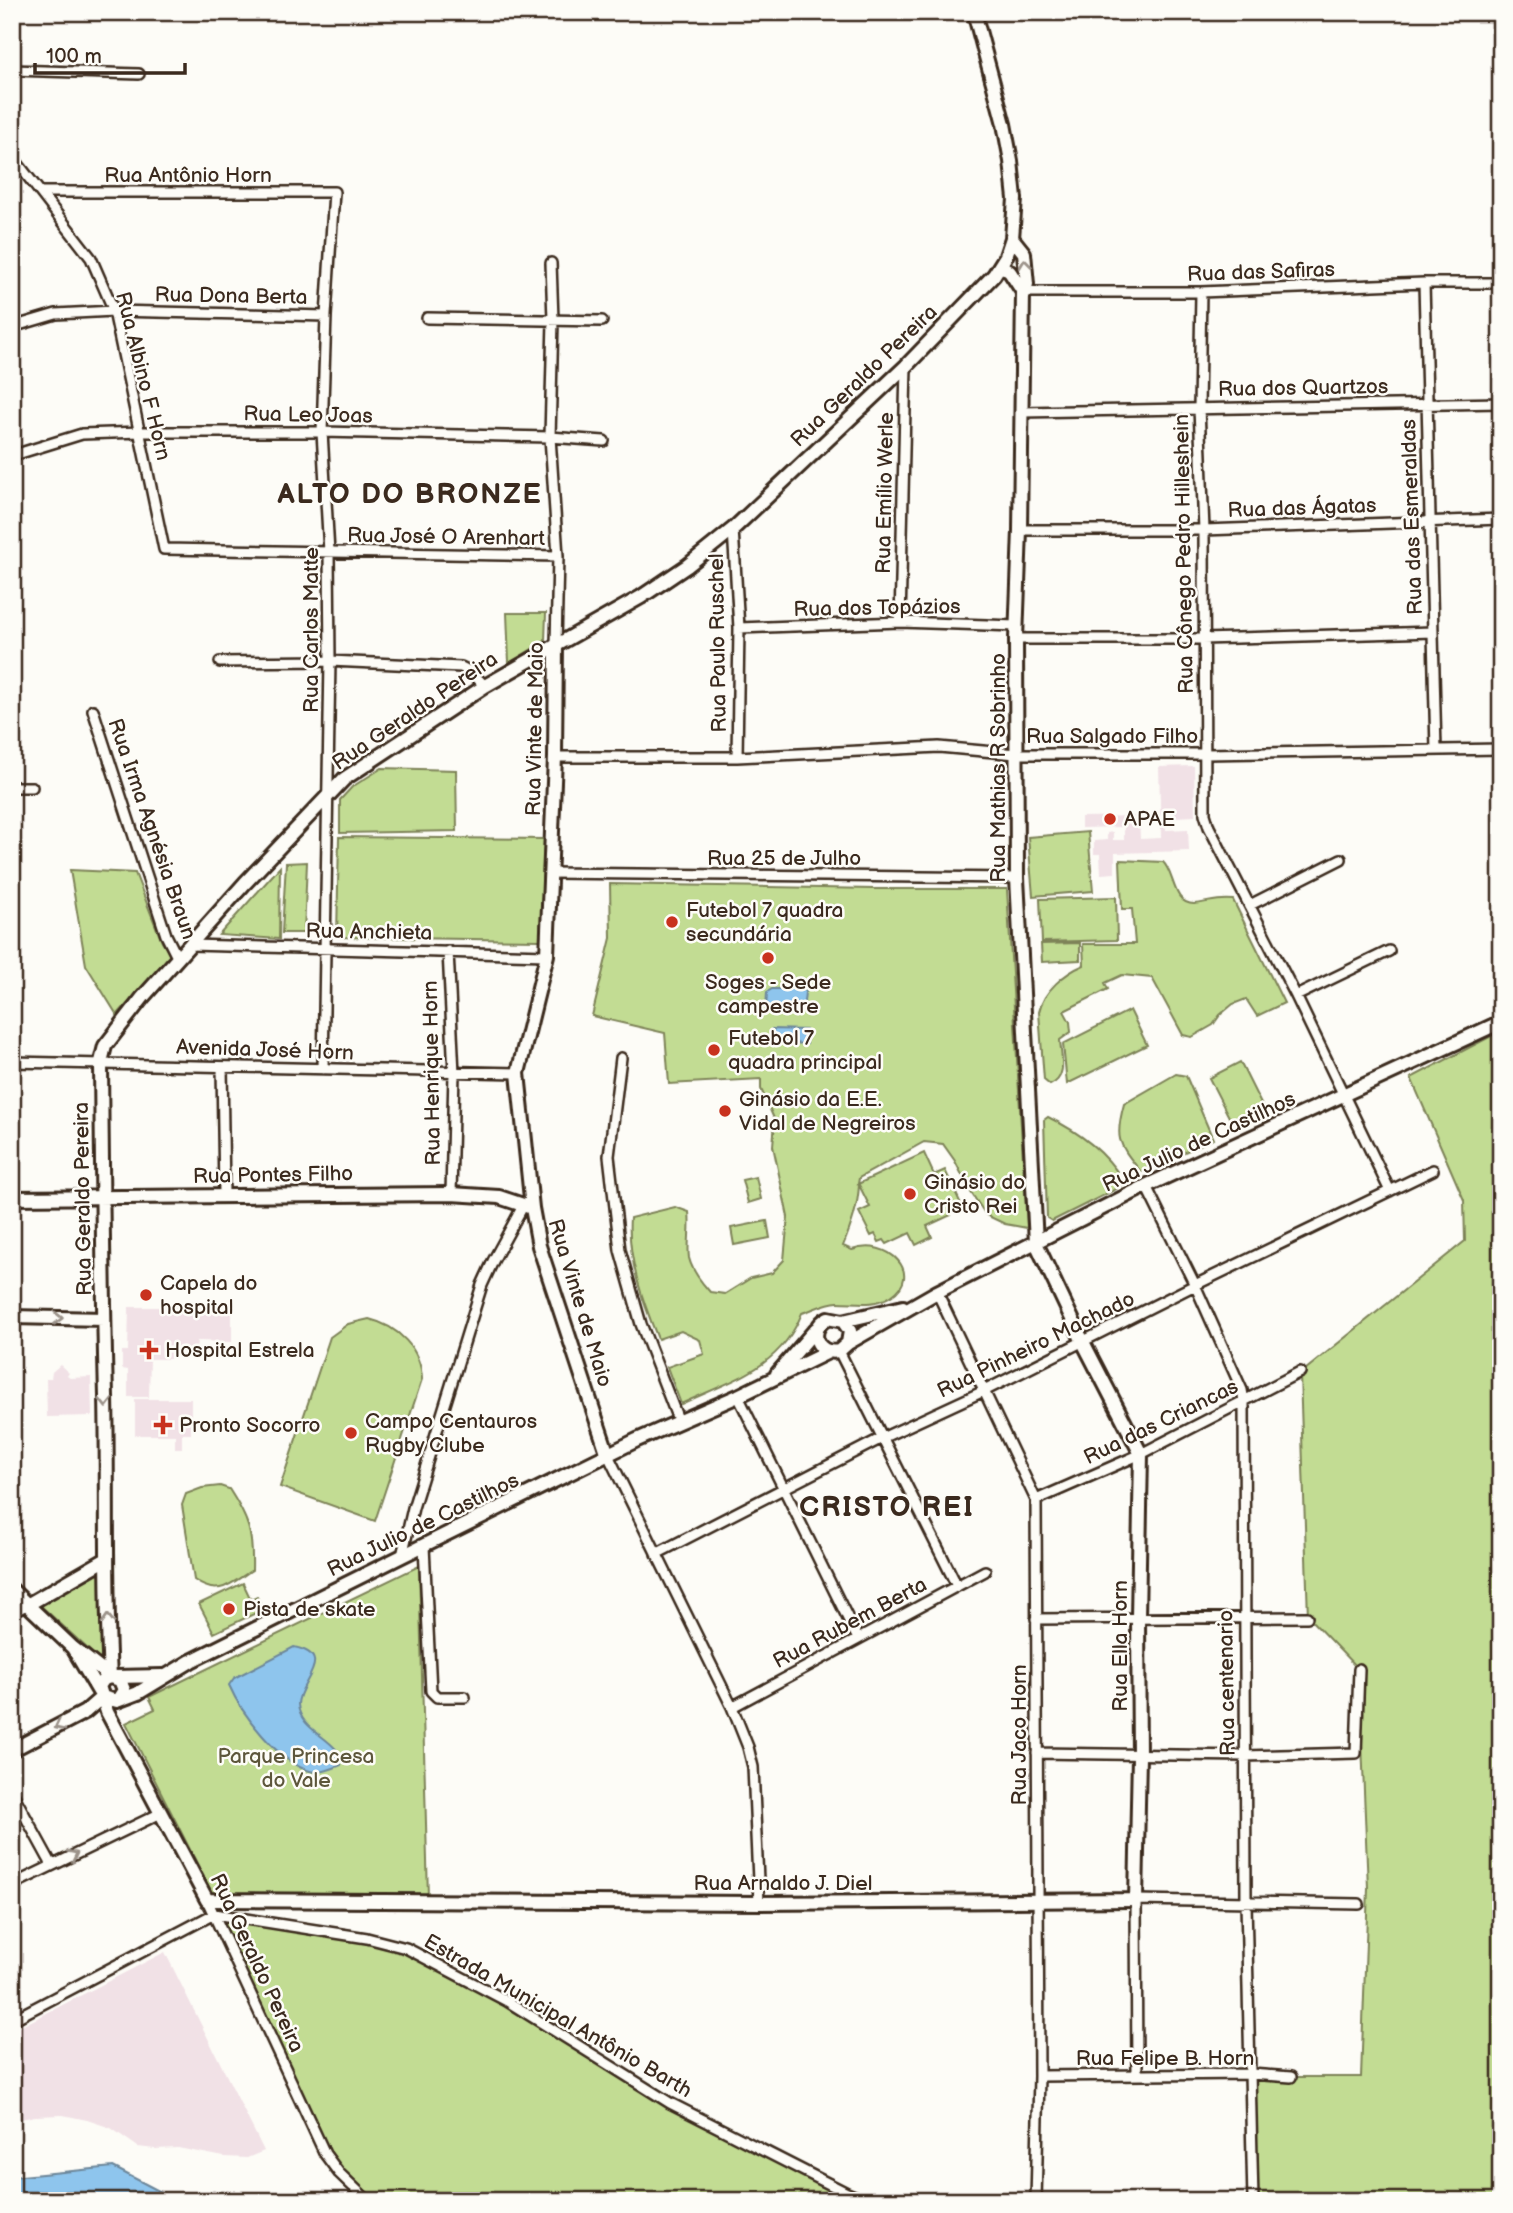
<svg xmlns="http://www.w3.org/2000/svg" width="1513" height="2213" font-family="'Balsamiq Sans',sans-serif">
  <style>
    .built { fill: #f1e1e6 }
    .green { fill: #c2dc93; stroke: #7e8358; stroke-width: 2 }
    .water { fill: #8ec5ed; stroke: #6d879a; stroke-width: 2 }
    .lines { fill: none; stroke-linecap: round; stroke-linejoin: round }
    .street-casing { stroke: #3b2a1e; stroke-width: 14 }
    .secondary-casing { stroke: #3b2a1e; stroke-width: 18 }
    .street { stroke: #fdfcf7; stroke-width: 9 }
    .secondary { stroke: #fdfcf7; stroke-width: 12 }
    .oneway { stroke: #9c938a }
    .poi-dot { fill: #c8321e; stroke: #fdfcf7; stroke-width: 2.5 }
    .labels { text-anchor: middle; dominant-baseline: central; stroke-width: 5; stroke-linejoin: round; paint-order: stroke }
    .street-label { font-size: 21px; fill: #3b2a1e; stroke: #fdfcf7 }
    .poi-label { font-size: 21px; fill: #3b2a1e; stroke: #fdfcf7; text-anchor: start }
    .park-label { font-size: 21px; fill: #5d563b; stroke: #fdfcf7 }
    .district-label { font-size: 28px; font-weight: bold; letter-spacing: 2px; fill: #3b2a1e; stroke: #fdfcf7 }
  </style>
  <rect width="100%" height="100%" fill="#fdfcf7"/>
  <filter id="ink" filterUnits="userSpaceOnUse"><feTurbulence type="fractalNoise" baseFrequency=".0143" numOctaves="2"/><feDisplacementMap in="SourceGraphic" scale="14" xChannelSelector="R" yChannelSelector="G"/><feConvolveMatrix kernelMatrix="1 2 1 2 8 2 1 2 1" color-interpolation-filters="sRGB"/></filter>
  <g filter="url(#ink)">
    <!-- built -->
    <path class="built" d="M1194,766L1195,816L1174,817V820L1166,821V830L1188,829L1189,851L1115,853V873L1101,874L1100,854H1094V841L1107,840V833L1113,832V840H1124V827L1081,828V817L1139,816L1140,839L1161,838L1159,767Z
      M164,1302L172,1303V1307L232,1308V1342L197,1341L196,1350L171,1349L170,1359H150L149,1397H128V1370L122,1369V1351H128L129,1307H164Z
      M60,1365L69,1373L67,1376L70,1378L91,1377L92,1416L47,1417L46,1379H51L52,1372Z
      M135,1399H191V1434H182V1448H175V1435H135Z
      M165,1952L264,2151L247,2158L224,2157L178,2148L155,2149L138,2147L111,2128L87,2120L63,2115L35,2116L12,2121V2031Z"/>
    <!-- green -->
    <path class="green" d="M507,613H546L545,641L509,663Z
      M382,768L456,770L457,831L340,833V800L352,787Z
      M1088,832L1093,891L1033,896L1028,837Z
      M339,837L544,839L540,940L337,937Z
      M1120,860L1163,862C1175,873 1172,904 1194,904C1207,903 1218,898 1233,900L1284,1003L1257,1016L1246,999L1233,1004L1220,1015L1213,1025L1192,1037L1183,1035L1152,978L1122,975L1105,983L1108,989L1064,1011L1070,1022L1071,1032L1060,1040C1061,1056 1068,1078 1050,1085L1044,1080L1039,1012C1043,991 1065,973 1084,965L1083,944H1135L1132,909H1122Z
      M307,862L304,933H282L286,863Z
      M280,867L279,939L219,935Z
      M70,870L135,873L162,942L171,956L117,1015L86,965Z
      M610,884L874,889H1007L1027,1228L1005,1224L986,1215L970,1191L955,1161L943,1144L924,1142L859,1178L858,1184L924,1153L934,1175L945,1170L961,1204L949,1210L951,1215L927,1226L932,1237L916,1245L910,1233L887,1244L884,1240L879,1242L875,1234L871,1236L859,1212L870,1207L859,1185C858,1207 851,1226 843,1246L852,1250C889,1237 924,1275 891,1296C873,1307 857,1302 838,1302C827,1302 812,1310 802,1313C780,1369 730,1381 681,1404L667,1367L704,1354L700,1340L681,1331L658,1339C643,1302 627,1258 630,1218L675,1207L689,1212C691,1228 687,1245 689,1258C692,1271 701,1282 710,1292L725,1294L751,1278L772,1273L784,1260L788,1217L773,1146L775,1121L761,1089V1079L669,1084L665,1033L592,1016L611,938Z
      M1116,897L1117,940L1042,942L1040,899Z
      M1080,943V960L1042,962L1041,944Z
      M1130,1010L1147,1045L1067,1084L1063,1044Z
      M1501,1031V2201H1253L1251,2074L1291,2077H1361L1368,1888L1359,1670L1308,1617L1300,1374L1465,1241L1464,1200L1411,1078Z
      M1240,1062L1263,1108L1232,1123L1209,1078Z
      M1176,1074L1186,1076L1213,1139L1141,1172C1119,1144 1114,1140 1124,1104Z
      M1048,1117C1077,1131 1105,1151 1122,1179L1120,1187L1052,1221L1047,1218L1044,1120Z
      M756,1177L761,1199L748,1203L742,1180Z
      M767,1221L770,1238L734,1245L731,1228Z
      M369,1319C398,1326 421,1349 422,1379L375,1521L280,1487L330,1337L348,1324Z
      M220,1486L229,1489C249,1520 253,1532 252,1570C230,1584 219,1598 194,1580L182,1505L186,1494L202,1488Z
      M419,1566L428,1897H214L126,1723L155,1709L149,1697Z
      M101,1570V1661L40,1605Z
      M243,1583L251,1600L257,1597L260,1603L256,1606L258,1612L214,1633L199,1604Z
      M214,1914L406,1948L507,2001L670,2103L847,2193L872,2201H361L339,2173Z"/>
    <!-- water -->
    <path class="water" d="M800,980L803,982L805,992L803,1011L786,1008L769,1013L766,1010L767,992L772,989H789L797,981Z
      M772,1029L806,1030L807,1044L772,1042Z
      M294,1647C337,1656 298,1683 298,1704C299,1733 344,1740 341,1765C331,1769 321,1774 310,1771C279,1763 241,1713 229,1685L234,1678Z
      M113,2167L178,2201H12V2177Z"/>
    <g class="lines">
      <!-- street casing -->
      <g class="street-casing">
        <path id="street" d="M12,70L139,74
          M12,156L91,258L114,311L164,549L558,556
          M42,192H334L326,316L322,432L329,552L330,661L323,1069
          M551,263L553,320L550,437L558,556L556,645
          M1424,283L1436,750
          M1023,292H1201L1424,283H1501
          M1201,292L1199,408L1204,530L1205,814L1209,827L1296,996L1390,1191
          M427,318L602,321
          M12,327L56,314L114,311L326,316
          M1022,412L1501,403
          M14,455L82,434L141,432H322L550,437L604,441
          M733,529L739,628L737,757
          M1020,530H1204L1501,519
          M900,622L906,366
          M739,628L900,622L1016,626
          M1016,639H1203L1433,632
          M220,662L330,661L461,667L471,672L485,686
          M93,710L166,935L178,959
          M555,757H737L939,747L1016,754H1206L1501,749
          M12,787H32
          M550,873L1017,878
          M1250,905L1341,859
          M190,945L547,955
          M448,951L454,1073L451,1194
          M1296,996L1389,951
          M621,1058L609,1156L620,1250L641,1324L679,1422
          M12,1062L518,1073
          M222,1067L224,1194
          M1146,1186L1195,1285L1242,1390L1244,1401L1246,1902L1253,2201
          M937,1292L1036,1500L1039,2076L1036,2201
          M839,1351L957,1586
          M738,1396L858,1639
          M608,1455L732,1707L748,1747L753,1767L759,1903
          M1036,1500L1141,1454L1300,1372
          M424,1546L431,1691L437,1697H465
          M656,1554L882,1438L986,1390L1195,1285L1433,1170
          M402,1556L413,1508L482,1285L493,1261L523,1206
          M12,1612L27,1605
          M1036,1619L1307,1617
          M732,1707L985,1571
          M1037,1753L1245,1756L1356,1753L1359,1669
          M12,1792L52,1865
          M12,1885L161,1813
          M207,1900L325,2154L339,2173L368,2201
          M214,1914L367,1938L406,1948L507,2001L670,2103L847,2193L867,2201
          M12,2020L214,1914
          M1137,2074L1136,1900L1359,1904
          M1039,2076L1251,2074L1291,2077"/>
      </g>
      <!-- secondary casing -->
      <g class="secondary-casing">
        <path id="secondary" d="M1001,265L1010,272L1023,292
          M556,645L555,757L547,955L518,1073L532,1208L539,1246L608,1455
          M12,1198L451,1194L499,1197L532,1208
          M12,1317L104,1319
          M843,1321L903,1307
          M848,1343L850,1331L843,1321L828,1318C807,1329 816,1356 839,1351L848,1343L937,1292L1146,1186L1501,1022
          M777,1374L816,1329
          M12,1590L73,1648L110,1677L120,1680L124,1690L117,1701
          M27,1605L105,1560
          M73,1648L102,1697L117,1701L138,1693L191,1661L402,1556L637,1440L738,1396L828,1352
          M110,1677L104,1679L99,1686L107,1712L207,1900L759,1903L1136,1900L1139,1756L1138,1618L1141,1454L1083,1342L1036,1243L1017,878L1016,639L1020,530L1023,292L1027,284L1024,253L1012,238
          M110,1677C105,1583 108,1490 106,1396C103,1285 102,1174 101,1062L105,1046L143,997L245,883L344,779L485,686L641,597L687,566L733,529L906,366L994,275L1006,256L1012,238L1015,199L1011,161L1004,124L974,12
          M115,1677L163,1676
          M12,1750L85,1712L102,1697"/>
      </g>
      <!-- street -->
      <use href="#street" class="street"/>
      <!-- secondary -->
      <use href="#secondary" class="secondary"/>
    </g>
    <!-- one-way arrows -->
    <defs><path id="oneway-chevron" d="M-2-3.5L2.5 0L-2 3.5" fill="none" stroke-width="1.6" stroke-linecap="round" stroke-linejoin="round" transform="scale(1.75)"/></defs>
    <g class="oneway">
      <use href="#oneway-chevron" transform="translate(1025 264) rotate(-97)"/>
      <use href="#oneway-chevron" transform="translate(58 1318) rotate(1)"/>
      <use href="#oneway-chevron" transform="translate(106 1403) rotate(90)"/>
      <use href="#oneway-chevron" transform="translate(108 1619) rotate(-92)"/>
      <use href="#oneway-chevron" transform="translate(59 1726) rotate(153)"/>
      <use href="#oneway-chevron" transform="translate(73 1855) rotate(-26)"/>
    </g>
  </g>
  <!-- markers -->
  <g class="poi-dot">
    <circle cx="1110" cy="819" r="7"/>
    <circle cx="672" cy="922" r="7"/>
    <circle cx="768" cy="958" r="7"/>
    <circle cx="714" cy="1050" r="7"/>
    <circle cx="725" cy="1111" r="7"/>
    <circle cx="910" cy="1194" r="7"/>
    <circle cx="146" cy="1295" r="7"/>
    <path d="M145.5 1339.5h7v7h7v7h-7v7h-7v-7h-7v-7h7z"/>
    <path d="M159.5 1414.5h7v7h7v7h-7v7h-7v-7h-7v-7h7z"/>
    <circle cx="351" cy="1433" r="7"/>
    <circle cx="229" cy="1609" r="7"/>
  </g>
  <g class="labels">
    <!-- street labels -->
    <g class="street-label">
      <text x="188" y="175">Rua Antônio Horn</text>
      <text transform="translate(1261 272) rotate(-2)">Rua das Safiras</text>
      <text transform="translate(231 296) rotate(1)">Rua Dona Berta</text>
      <text transform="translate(143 376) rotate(76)">Rua Albino F Horn</text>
      <text transform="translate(864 376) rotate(-44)">Rua Geraldo Pereira</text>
      <text transform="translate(1303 388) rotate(-1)">Rua dos Quartzos</text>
      <text transform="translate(308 415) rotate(1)">Rua Leo Joas</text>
      <text transform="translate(885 493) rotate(-89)">Rua Emílio Werle</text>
      <text transform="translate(1302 508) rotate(-2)">Rua das Ágatas</text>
      <text transform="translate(1412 517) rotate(-92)">Rua das Esmeraldas</text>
      <text transform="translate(446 537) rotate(1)">Rua José O Arenhart</text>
      <text transform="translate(1184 554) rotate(-91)">Rua Cônego Pedro Hilleshein</text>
      <text transform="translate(877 608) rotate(-1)">Rua dos Topázios</text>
      <text transform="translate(311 630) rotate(-90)">Rua Carlos Matte</text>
      <text transform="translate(718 643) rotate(-91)">Rua Paulo Ruschel</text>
      <text transform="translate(415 711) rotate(-34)">Rua Geraldo Pereira</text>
      <text transform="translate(535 729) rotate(-89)">Rua Vinte de Maio</text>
      <text x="1112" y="736">Rua Salgado Filho</text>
      <text transform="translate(998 768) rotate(-90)">Rua Mathias R Sobrinho</text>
      <text transform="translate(152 829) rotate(71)">Rua Irma Agnésia Braun</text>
      <text x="784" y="858">Rua 25 de Julho</text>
      <text transform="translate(369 932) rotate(1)">Rua Anchieta</text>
      <text transform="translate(265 1050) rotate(2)">Avenida José Horn</text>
      <text transform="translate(432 1073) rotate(-91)">Rua Henrique Horn</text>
      <text transform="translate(1199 1142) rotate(-25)">Rua Julio de Castilhos</text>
      <text transform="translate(273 1175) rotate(-1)">Rua Pontes Filho</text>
      <text transform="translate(83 1199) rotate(-91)">Rua Geraldo Pereira</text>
      <text transform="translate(580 1303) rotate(73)">Rua Vinte de Maio</text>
      <text transform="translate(1036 1345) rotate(-26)">Rua Pinheiro Machado</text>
      <text transform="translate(1161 1422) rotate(-26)">Rua das Criancas</text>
      <text transform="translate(423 1525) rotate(-26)">Rua Julio de Castilhos</text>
      <text transform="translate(850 1623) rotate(-28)">Rua Rubem Berta</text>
      <text transform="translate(1120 1646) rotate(-90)">Rua Ella Horn</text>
      <text transform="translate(1227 1683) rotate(-91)">Rua centenario</text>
      <text transform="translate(1019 1735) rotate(-90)">Rua Jaco Horn</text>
      <text x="783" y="1883">Rua Arnaldo J. Diel</text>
      <text transform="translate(257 1963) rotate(65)">Rua Geraldo Pereira</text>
      <text transform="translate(558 2016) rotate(30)">Estrada Municipal Antônio Barth</text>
      <text x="1165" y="2058">Rua Felipe B. Horn</text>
    </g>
    <!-- poi labels -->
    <g class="poi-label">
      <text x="1124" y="819">APAE</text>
      <text x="686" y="910">Futebol 7 quadra<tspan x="686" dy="24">secundária</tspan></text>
      <text x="768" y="982" text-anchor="middle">Soges - Sede<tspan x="768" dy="24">campestre</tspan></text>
      <text x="728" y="1038">Futebol 7<tspan x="728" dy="24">quadra principal</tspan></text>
      <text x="739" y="1099">Ginásio da E.E.<tspan x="739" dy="24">Vidal de Negreiros</tspan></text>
      <text x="924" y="1182">Ginásio do<tspan x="924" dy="24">Cristo Rei</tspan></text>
      <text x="160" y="1283">Capela do<tspan x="160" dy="24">hospital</tspan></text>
      <text x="165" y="1350">Hospital Estrela</text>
      <text x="365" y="1421">Campo Centauros<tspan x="365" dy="24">Rugby Clube</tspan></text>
      <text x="179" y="1425">Pronto Socorro</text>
      <text x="243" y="1609">Pista de skate</text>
    </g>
    <!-- park labels -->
    <g class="park-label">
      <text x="296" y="1756">Parque Princesa<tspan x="296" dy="24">do Vale</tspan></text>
    </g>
    <!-- district labels -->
    <g class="district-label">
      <text x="410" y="494">ALTO DO BRONZE</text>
      <text x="887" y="1507">CRISTO REI</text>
    </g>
  </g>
  <!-- margin -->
  <rect width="1513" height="2213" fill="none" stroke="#fdfcf7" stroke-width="42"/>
  <rect x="21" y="21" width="1471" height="2171" fill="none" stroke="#3b2a1e" stroke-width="2.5" filter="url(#ink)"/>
  <!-- scale -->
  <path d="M35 63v10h150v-10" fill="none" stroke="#3b2a1e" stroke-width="3.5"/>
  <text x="46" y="63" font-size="21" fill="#3b2a1e" stroke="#fdfcf7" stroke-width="5" paint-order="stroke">100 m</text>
</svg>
